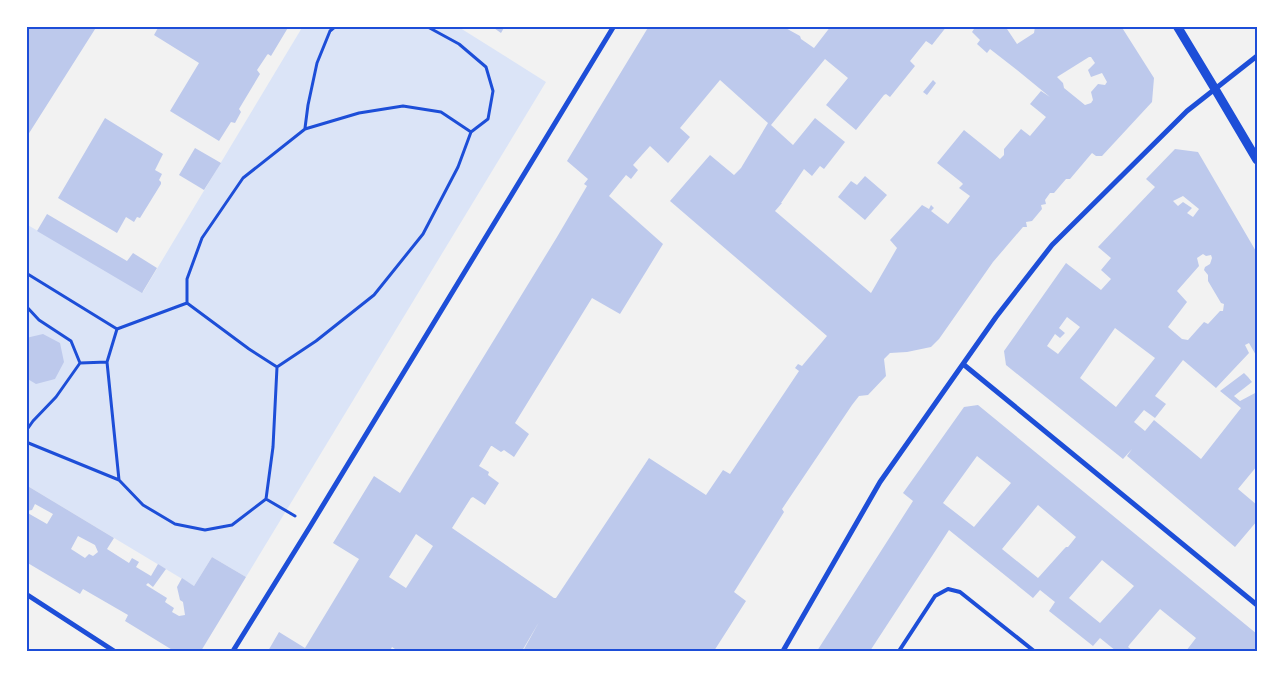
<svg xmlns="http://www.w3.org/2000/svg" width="1283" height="677" font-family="'IBM Plex Sans',sans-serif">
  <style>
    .green { fill: #dbe4f7 }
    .building { fill: #bdc9ec; fill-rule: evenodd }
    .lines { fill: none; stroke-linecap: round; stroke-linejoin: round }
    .path { stroke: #1d4ed8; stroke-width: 3 }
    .service { stroke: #1d4ed8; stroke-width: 4 }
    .minor { stroke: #1d4ed8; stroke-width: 5 }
    .tertiary { stroke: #1d4ed8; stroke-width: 9 }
    .neatline { fill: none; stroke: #1d4ed8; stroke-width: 2 }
  </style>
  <rect width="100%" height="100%" fill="#f2f2f2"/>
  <!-- green -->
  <path class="green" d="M303,26H457L546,82L246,577L212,557L194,586L26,485V224L143,292Z"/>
  <!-- building -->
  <path class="building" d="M26,26H97L26,138Z
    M159,26H289L271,56L268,54L267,55L257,70L260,74L239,109L241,112L235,123L231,122L219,141L170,111L199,63L154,35Z
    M491,26H505L501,33Z
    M649,26H782L800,36L801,39L814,48L831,26H947L932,45L926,41L910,61L915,66L890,97L886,94L884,95L856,130L826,105L848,78L825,59L771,125L793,145L815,118L845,142L824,169L820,166L812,176L804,169L781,203H782L775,211L871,293L897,248L890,240L922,205L929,209L931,205L934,208L931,211L948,224L970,196L959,188L963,184L961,182L937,163L964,130L1000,159L1004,155V149L1021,129L1030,136L1046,117L1030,104L1041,91L1050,97L1017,70L990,49L987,53L977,44L980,40L972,32L976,26H1005L1017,44L1034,33L1035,27L1037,26H1121L1154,78L1152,102L1102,156H1096L1092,153L1070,179H1066L1054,193H1050L1045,200L1046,204L1041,205L1042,209L1032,221L1026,222L1027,227H1023L993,262L939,339L931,347L907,352L890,353L884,359L886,376L868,395L859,396L852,405L782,509L784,512L734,592L746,601L714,651H523L539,622L522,651H398L392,647L390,651H268L279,632L305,648L359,559L333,543L374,476L400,493L557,237L587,186L584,184L588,179L567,161ZM1089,57H1091L1095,63L1088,70L1091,77L1102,73L1107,82L1105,85L1098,84L1091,92L1093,100L1091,103L1085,105L1064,88L1063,83L1057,77ZM720,80L768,123L741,168L734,175L710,155L670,201L827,336L802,366L798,364L795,368L799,371L730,474L723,470L706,495L649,458L556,598H554L452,528L471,498L473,497L485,505L499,483L488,475L489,472L479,466L491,446H492L501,452L504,450L514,457L529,434L515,423L592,298L620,314L663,244L609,196L626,175L631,179L638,170L633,165L650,146L668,163L690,137L680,128ZM416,534L433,546L406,588L389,577Z
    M933,80L936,83L927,95L923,92Z
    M105,118L163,154L155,170L162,174L159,180L161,182V184L140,218L137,217L134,222L126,217L117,233L58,198Z
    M195,148L221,163L204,190L179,175Z
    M1175,149L1198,152L1257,253V357L1249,343L1245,345L1249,353L1216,388L1183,360L1155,396L1166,404L1155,418L1144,410L1134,422L1145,431L1154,420L1201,459L1241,408L1220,391L1244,373L1248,377L1252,382L1234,396L1240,401L1257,392V466L1238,489L1257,505V521L1235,547L1127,456L1132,449L1123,459L1006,365L1004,351L1066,263L1101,290L1111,279L1101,270L1111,258L1098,247L1155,187L1146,179ZM1183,196L1199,209L1193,217L1187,213L1192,208L1183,202L1178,206L1173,201ZM1203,254L1206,256L1211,255L1212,258L1210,264L1205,267L1204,270L1208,275V281L1221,303L1224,304L1223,311H1220L1208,324L1204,322L1188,340L1182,339L1168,327L1187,302L1177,291L1199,266L1197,258ZM1067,317L1080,327L1058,354L1047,346L1055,334L1060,338L1065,333L1059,328ZM1115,328L1155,358L1116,407L1080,378Z
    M865,176L887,195L865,220L838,197L851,181L857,185Z
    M47,214L127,261L133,253L157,268L142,293L37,231Z
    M43,334L60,343L64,362L55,379L36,384L26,378V338Z
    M978,405L1257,634V651H1186L1196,638L1160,609L1130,644L1128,647L1133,651H1116L1100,638L1093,646L1049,611L1055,602L1040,590L1033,598L949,530L870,651H817L913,501L903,493L964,407ZM977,456L1011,483L974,527L943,503ZM1038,505L1076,537L1068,547H1066L1064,549L1038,578L1002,549ZM1102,560L1134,586L1100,623L1069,598Z
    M26,485L114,538L107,549L129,563L132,558L139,562L136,567L151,576L158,564L166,569L153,587L148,583L146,585L167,598L165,602L174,608L172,612L179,616L185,615L183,602L180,600L177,587L182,578L194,586L212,557L246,577L201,651H174L125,621L128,615L83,589L80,594L26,562V512L47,524L53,514L35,504L32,510L26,511ZM78,536L95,545L98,552L93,556L89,554L85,558L71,549Z"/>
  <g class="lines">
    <!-- path -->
    <path class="path" d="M426,26L459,44L486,67L493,91L488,119L471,132
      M305,128L308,105L317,63L330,31L336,26
      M26,273L117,329
      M187,303V279L202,238L243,178L305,129L359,113L403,106L441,112L471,132L458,167L423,234L374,295L316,341L277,367
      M26,306L39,320L71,341L80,363
      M26,431L33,421L56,397L80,363L107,362
      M26,442L119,480L143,505L175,524L205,530L232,525L266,499L273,447L277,367L249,349L187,303L117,329L107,362L119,480
      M266,499L295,516"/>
    <!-- service -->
    <path class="service" d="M899,651L935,596L948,589L960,592L1034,651"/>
    <!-- minor -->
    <path class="minor" d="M963,364L1257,605
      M26,594L114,651
      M233,651L311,525L614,26
      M783,651L880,482L996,317L1052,245L1187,111L1257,56"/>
    <!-- tertiary -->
    <path class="tertiary" d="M1177,26L1215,89L1257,160"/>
  </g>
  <!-- border -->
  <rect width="1283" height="677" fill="none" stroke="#ffffff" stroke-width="55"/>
  <rect x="28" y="28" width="1228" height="622" class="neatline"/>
</svg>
